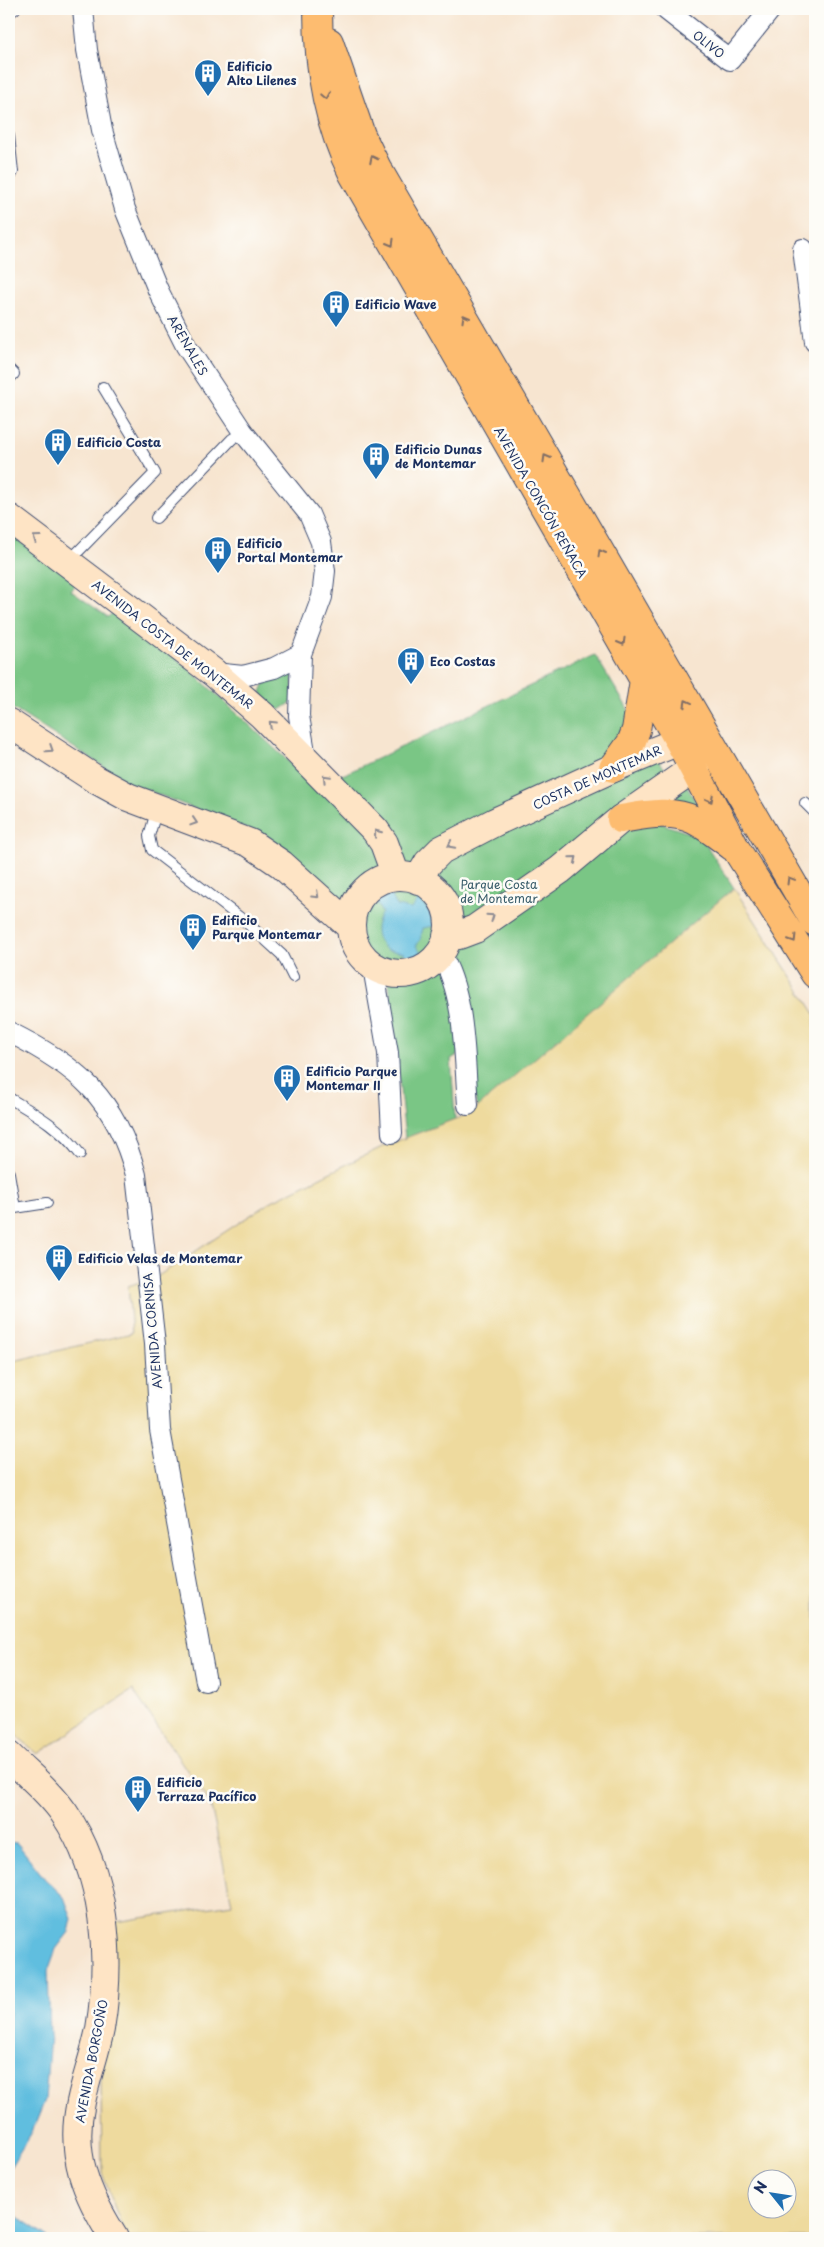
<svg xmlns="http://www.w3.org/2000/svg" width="824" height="2247" font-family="'Playpen Sans',sans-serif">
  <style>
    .green { fill: #7ac685; stroke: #4a7a72 }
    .sand { fill: #eeda9e; stroke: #84847e; fill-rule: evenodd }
    .water { fill: #60bedf; stroke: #3e769e }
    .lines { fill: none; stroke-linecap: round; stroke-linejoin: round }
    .lane-casing { stroke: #3c4a6f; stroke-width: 12 }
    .street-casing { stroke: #3c4a6f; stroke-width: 22 }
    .secondary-casing { stroke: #3c4a6f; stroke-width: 30 }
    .primary-casing { stroke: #3c4a6f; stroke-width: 30 }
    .lane { stroke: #fff; stroke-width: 10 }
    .street { stroke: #fff; stroke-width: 20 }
    .secondary { stroke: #fee4c5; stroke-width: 28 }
    .primary { stroke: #fdbc6f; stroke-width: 28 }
    .oneway { stroke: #816e66 }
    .oneway2 { stroke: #8c8a92 }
    .labels { text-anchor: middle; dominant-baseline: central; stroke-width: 5; stroke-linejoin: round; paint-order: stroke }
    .street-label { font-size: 12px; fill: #1b2f5e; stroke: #fdfcf7 }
    .poi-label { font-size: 12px; font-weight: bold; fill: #1b2f5e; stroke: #fdfcf7; text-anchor: start }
    .park-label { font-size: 12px; fill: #385c6a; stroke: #fdfcf7 }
  </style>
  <rect width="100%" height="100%" fill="#fdfcf7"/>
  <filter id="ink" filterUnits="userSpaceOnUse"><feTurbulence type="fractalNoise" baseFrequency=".02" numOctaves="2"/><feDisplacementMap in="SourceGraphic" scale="10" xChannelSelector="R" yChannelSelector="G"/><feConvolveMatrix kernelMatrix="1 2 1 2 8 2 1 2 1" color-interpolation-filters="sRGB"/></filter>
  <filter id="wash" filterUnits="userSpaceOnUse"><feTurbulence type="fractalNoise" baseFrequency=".0096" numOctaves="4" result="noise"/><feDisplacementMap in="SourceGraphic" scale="20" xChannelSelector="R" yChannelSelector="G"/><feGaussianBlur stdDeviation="1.12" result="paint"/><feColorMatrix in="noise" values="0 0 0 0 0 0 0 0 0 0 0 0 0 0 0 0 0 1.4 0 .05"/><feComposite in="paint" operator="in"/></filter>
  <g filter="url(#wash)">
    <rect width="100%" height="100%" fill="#f7e5d0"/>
    <!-- green -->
    <path class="green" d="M9,534L78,582L71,591L108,617L116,610L188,668L315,786L347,773L595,655L667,773L618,809L701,837L734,888L477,1108L467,1049L451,1059L455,1119L405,1138L389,982L361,946L358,923L332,891L299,860L249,830L129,783L9,706Z
      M293,670L292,702L280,710L267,705L261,692L265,682Z
      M685,783L704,817L653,804Z"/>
    <!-- sand -->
    <path class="sand" d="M734,888L815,1014V2238H126L102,2173L101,2080L114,1988L109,1923L232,1904L211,1806L133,1690L38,1754L9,1729V1371L14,1361L132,1333L128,1286L158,1276L272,1201L384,1146L471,1113ZM756,2180H786V2210H756Z"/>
    <!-- water -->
    <path class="water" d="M390,893L397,906L411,909L419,900L429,911L434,926L423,928L420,940L416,946L424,957L410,966L404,953L387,950C374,940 373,926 382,913L376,901L379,897Z
      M9,1842L17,1843L45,1879L64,1897L72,1919L69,1932L56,1949L48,1971L50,2035L45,2100L32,2132L9,2169Z
      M9,2211L46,2235L48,2238H9Z"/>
  </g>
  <g filter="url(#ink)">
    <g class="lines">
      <!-- lane casing -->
      <g class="lane-casing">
        <path id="lane" d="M9,13L15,9
          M9,136L13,172L9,179
          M9,369L14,374L9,379
          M156,518L232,439L243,432
          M69,561L155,473L103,387
          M805,803L815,813
          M157,809L149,836L152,850L247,923L282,955L293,977
          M9,1098C36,1114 61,1128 80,1154
          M9,1173L15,1208L47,1203"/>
      </g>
      <!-- street casing -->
      <g class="street-casing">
        <path id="street" d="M83,9L87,50L102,130L125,209L158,290L186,346L243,432L309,514L321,542L325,571L322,597L301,654L299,716L306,758
          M665,9L730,60L771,9
          M803,249L815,342
          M214,673L243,676L274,668L301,654
          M440,953C466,995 464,1057 468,1105
          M373,967L388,1053L392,1133
          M9,1032C77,1066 116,1098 136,1175L155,1344L160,1430L206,1682"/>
      </g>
      <!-- secondary casing -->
      <g class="secondary-casing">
        <path id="secondary" d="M9,518L214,673L262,715L375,830L384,843L396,876
          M9,723L95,779L128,797L250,843L281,864L351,927
          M351 925a49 49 0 1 1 98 0a49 49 0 1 1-98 0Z
          M418,880L428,863L441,850L495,822L613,768L679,741L702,744
          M447,936L459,935L475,929L560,870L621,819L694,768L707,750
          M9,1756C28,1775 49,1791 64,1813C106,1874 112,1958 100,2029C95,2054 86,2078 81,2102C69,2155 87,2195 114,2238"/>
      </g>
      <!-- primary casing -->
      <g class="primary-casing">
        <path id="primary" d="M318,9C318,67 327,122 353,174L679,741L736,849L815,974
          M329,42L361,135L377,168L815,922
          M613,768L631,743L636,730L644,680
          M621,819C645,815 672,809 694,820C708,827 721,838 733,847"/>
      </g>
      <!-- lane -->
      <use href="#lane" class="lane"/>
      <!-- street -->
      <use href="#street" class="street"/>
      <!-- secondary -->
      <use href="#secondary" class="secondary"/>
      <!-- primary -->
      <use href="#primary" class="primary"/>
    </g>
    <!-- one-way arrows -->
    <defs><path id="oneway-chevron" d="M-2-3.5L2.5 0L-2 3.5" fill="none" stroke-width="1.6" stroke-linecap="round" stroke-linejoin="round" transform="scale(1.25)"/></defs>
    <g class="oneway">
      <use href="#oneway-chevron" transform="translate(325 96) rotate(79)"/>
      <use href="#oneway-chevron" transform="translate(373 159) rotate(-117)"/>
      <use href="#oneway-chevron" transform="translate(391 243) rotate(60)"/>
      <use href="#oneway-chevron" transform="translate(465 318) rotate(-120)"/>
      <use href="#oneway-chevron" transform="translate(546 458) rotate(-120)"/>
      <use href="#oneway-chevron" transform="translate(601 553) rotate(-120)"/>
      <use href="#oneway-chevron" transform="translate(622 642) rotate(60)"/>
      <use href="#oneway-chevron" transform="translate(687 703) rotate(-119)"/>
      <use href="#oneway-chevron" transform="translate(710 799) rotate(62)"/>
      <use href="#oneway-chevron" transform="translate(790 880) rotate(-121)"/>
      <use href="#oneway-chevron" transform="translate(793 939) rotate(58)"/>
    </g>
    <g class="oneway2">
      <use href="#oneway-chevron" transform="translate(36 538) rotate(-144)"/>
      <use href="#oneway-chevron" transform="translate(272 724) rotate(-136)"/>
      <use href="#oneway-chevron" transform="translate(50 749) rotate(33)"/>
      <use href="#oneway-chevron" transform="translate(326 778) rotate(-134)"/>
      <use href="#oneway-chevron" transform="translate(194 822) rotate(18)"/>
      <use href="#oneway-chevron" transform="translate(377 833) rotate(-128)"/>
      <use href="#oneway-chevron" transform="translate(451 845) rotate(152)"/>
      <use href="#oneway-chevron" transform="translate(574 859) rotate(-39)"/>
      <use href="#oneway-chevron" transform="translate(316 895) rotate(43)"/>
      <use href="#oneway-chevron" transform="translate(491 917) rotate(-35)"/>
    </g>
  </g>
  <!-- icons -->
  <defs>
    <g id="building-pin" transform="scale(1.4375)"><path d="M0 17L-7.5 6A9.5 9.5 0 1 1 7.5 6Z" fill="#1f6fb2" stroke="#fdfcf7"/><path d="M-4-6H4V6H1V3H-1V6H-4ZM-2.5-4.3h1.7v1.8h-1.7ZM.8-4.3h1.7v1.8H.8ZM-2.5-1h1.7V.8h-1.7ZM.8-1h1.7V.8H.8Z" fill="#fff"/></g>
  </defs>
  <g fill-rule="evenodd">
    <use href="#building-pin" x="208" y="73"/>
    <use href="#building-pin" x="336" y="304"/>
    <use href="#building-pin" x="58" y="442"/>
    <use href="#building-pin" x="376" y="456"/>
    <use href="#building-pin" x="218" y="550"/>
    <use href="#building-pin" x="411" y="661"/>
    <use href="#building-pin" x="193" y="927"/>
    <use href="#building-pin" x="287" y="1078"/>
    <use href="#building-pin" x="59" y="1258"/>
    <use href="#building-pin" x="138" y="1789"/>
  </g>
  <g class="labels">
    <!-- street labels -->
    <g class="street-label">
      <text transform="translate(709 44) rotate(38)">OLIVO</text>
      <text transform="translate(188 345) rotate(60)">ARENALES</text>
      <text transform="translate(541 502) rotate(60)">AVENIDA CONCÓN REÑACA</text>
      <text transform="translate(173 644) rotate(38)">AVENIDA COSTA DE MONTEMAR</text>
      <text transform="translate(597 777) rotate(-24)">COSTA DE MONTEMAR</text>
      <text transform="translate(152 1331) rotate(-95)">AVENIDA CORNISA</text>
      <text transform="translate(91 2061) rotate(-79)">AVENIDA BORGOÑO</text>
    </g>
    <!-- poi labels -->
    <g class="poi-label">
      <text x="227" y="66">Edificio<tspan x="227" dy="14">Alto Lilenes</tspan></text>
      <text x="355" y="304">Edificio Wave</text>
      <text x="77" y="442">Edificio Costa</text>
      <text x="395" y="449">Edificio Dunas<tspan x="395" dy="14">de Montemar</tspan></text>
      <text x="237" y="543">Edificio<tspan x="237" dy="14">Portal Montemar</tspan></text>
      <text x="430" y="661">Eco Costas</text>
      <text x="212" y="920">Edificio<tspan x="212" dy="14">Parque Montemar</tspan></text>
      <text x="306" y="1071">Edificio Parque<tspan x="306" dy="14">Montemar II</tspan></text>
      <text x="78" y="1258">Edificio Velas de Montemar</text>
      <text x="157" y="1782">Edificio<tspan x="157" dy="14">Terraza Pacífico</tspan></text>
    </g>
    <!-- park labels -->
    <g class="park-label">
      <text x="499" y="884">Parque Costa<tspan x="499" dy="14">de Montemar</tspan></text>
    </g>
  </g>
  <!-- margin -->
  <rect width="824" height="2247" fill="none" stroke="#fdfcf7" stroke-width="30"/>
  <!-- north arrow -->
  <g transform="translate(772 2194) rotate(300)"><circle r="24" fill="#fdfcf7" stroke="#a3aaba"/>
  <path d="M0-4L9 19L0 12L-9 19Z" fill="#1f6fb2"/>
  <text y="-8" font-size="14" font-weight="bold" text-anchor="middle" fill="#1b2f5e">N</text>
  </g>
</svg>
